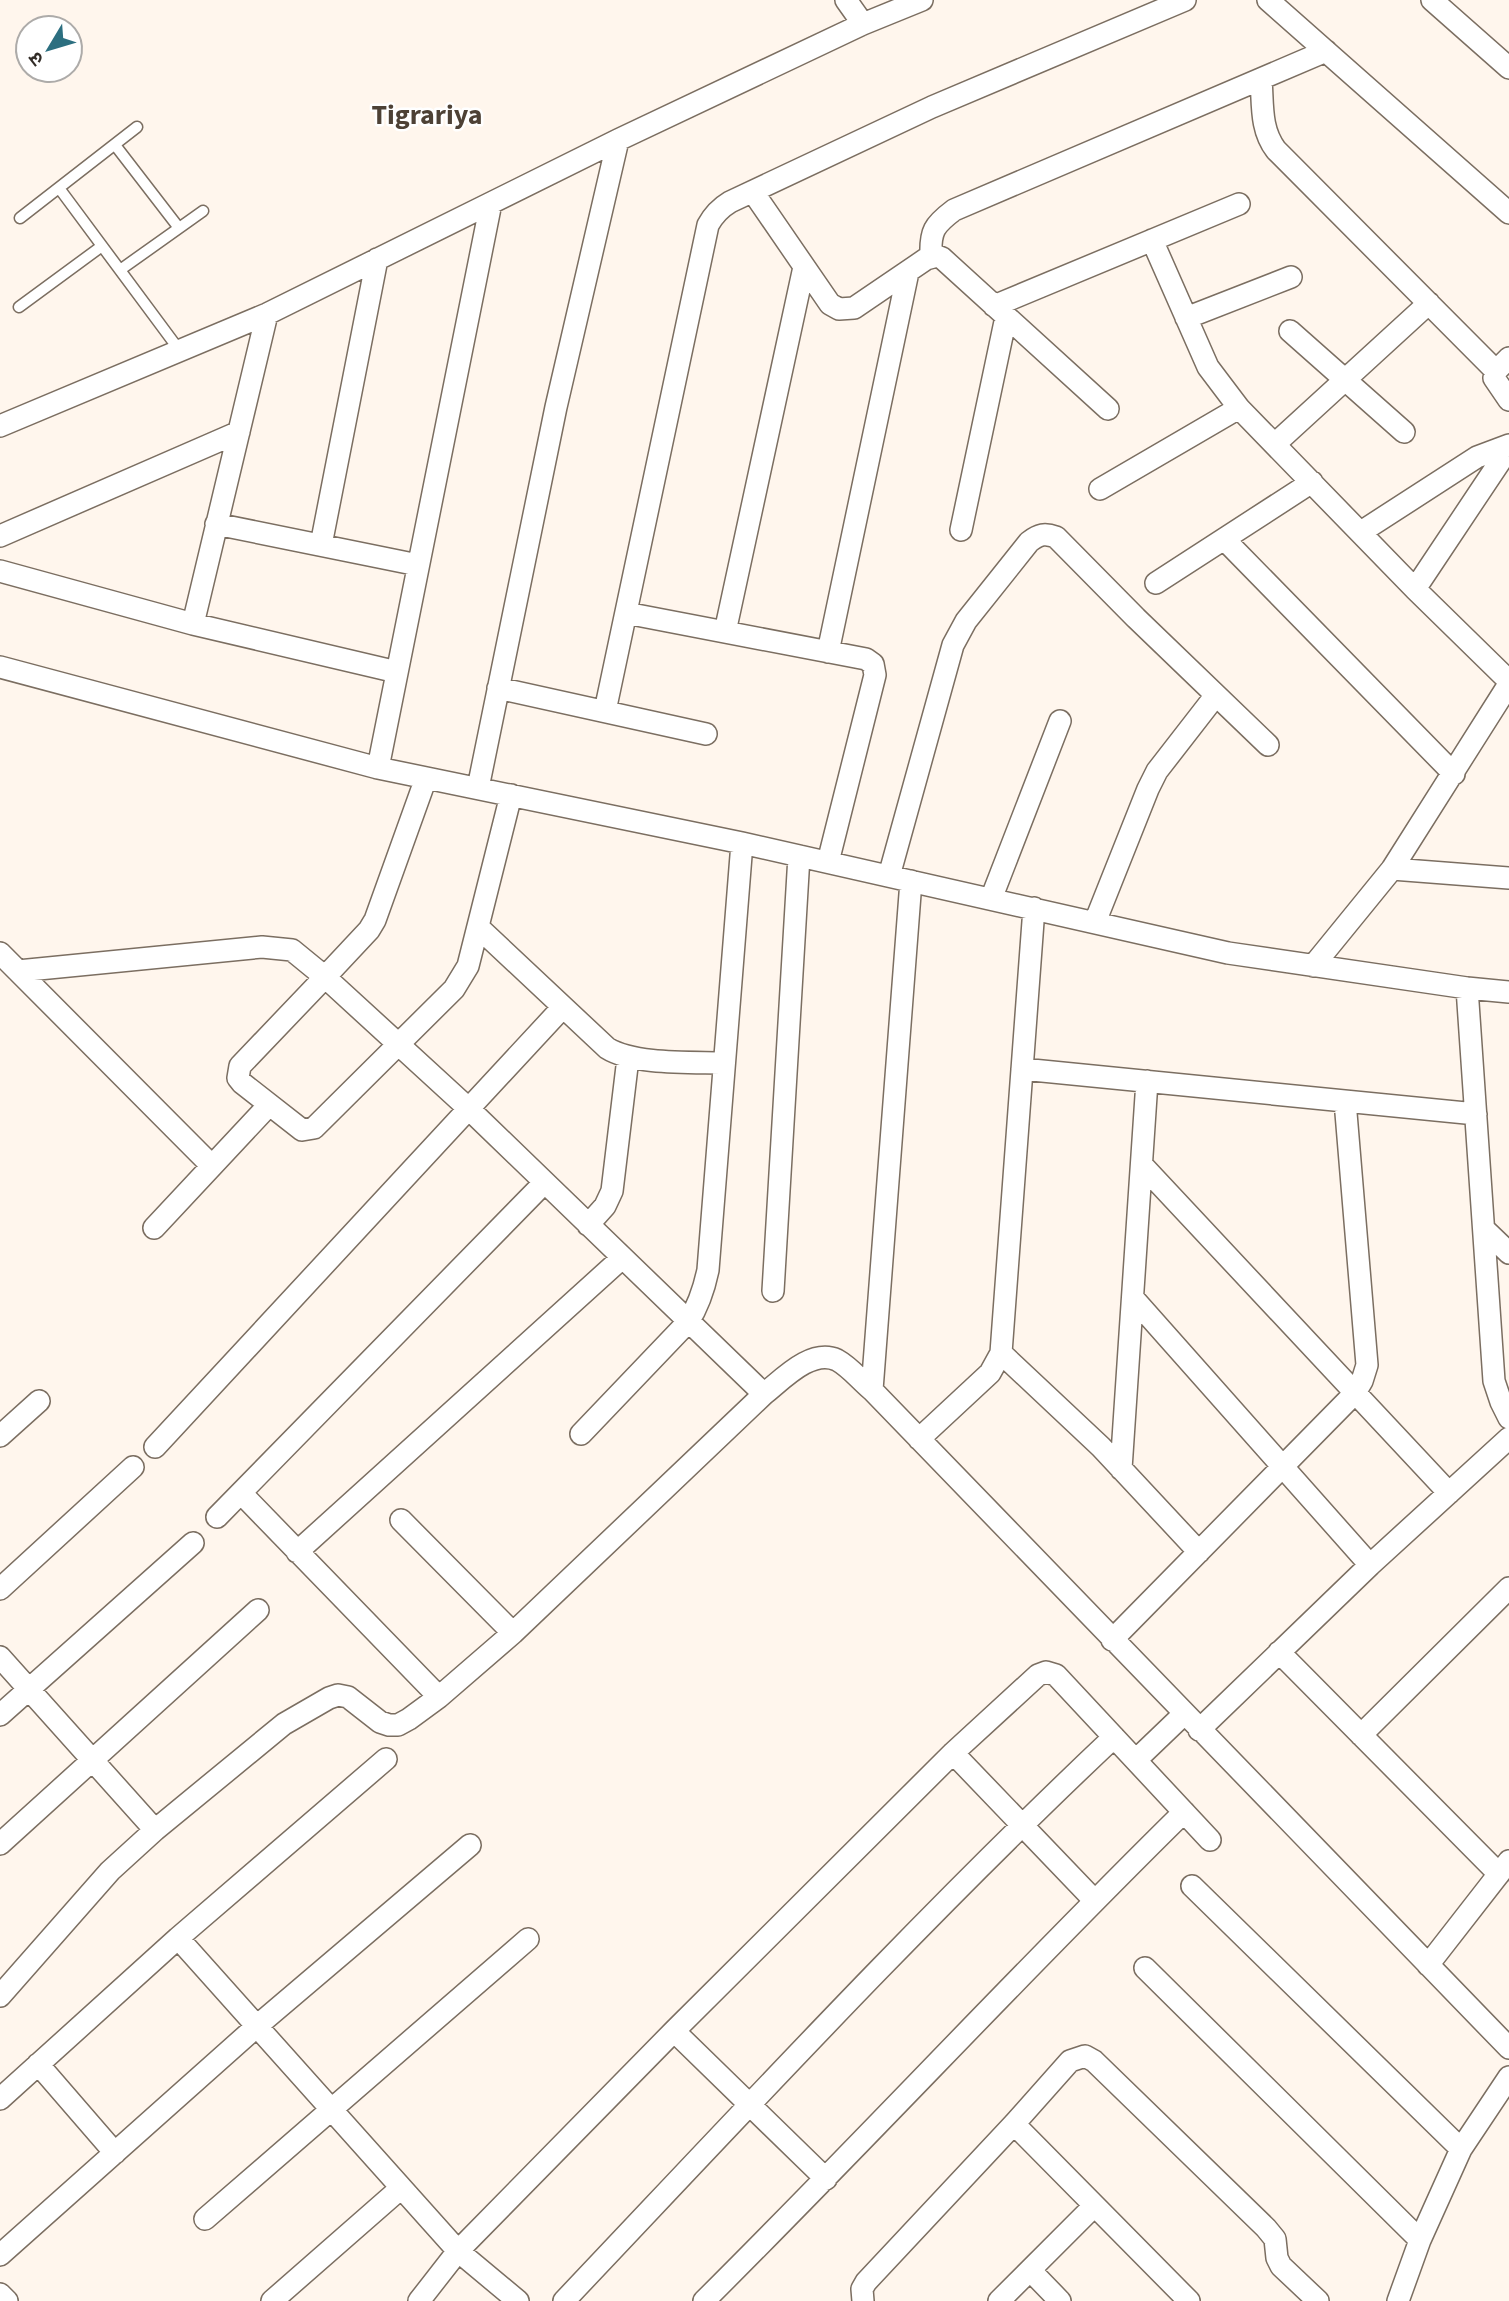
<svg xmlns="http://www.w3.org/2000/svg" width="1509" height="2301" font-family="'Source Sans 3','Noto Sans Devanagari',sans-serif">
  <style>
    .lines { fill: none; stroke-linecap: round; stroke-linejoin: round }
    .lane-casing { stroke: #7b6e61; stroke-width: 13 }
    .street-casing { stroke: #7b6e61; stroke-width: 24 }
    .lane { stroke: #fff; stroke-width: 10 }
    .street { stroke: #fff; stroke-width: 21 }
    .labels { text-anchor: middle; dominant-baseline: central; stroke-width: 5; stroke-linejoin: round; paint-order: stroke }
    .quarter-label { font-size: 28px; font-weight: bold; fill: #4d4135; stroke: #fff }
  </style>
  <rect width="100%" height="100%" fill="#fff6ed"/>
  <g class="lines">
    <!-- lane casing -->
    <g class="lane-casing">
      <path id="lane" d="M115,145L179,228
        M59,188L180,351
        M20,218L137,127
        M120,270L203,211
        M19,307L102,246"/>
    </g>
    <!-- street casing -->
    <g class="street-casing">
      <path id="street" d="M846,0L863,24
        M1268,0L1509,213
        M1432,0L1509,68
        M1261,79C1263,104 1260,129 1276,150L1496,371
        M753,192L830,304L839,309L854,308L926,259L937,256L942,258L1108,409
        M1152,240L1208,367L1239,408L1415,589L1509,681
        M931,256C930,231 934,225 954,210L1326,51
        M994,306L1239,204
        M1186,318L1291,277
        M1290,331L1404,432
        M1509,358L1496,371L1494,378L1509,400
        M0,426L267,314L618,140L863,24L922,0
        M1275,444L1429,303
        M1100,489L1239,408
        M216,524L418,565
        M961,530L1006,317
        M1361,532L1477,457L1509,445
        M0,536L239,432
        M1224,539L1454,774
        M321,545L377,259
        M0,571L193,624L397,672
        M1156,583L1312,482
        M1415,589L1509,448
        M626,613L866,659L873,664L875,675L828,862
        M193,624L267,314
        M725,632L804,267
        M828,652L908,272
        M0,667L378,768L742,843L1228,953L1467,988L1509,992
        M498,688L706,734
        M605,711L708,225C714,214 720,208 730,202L932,107L1185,0
        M378,768L491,203
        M426,778L375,920L369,930L325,977L240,1066L238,1078L242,1083L302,1130L314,1128L454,989L468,966L511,795
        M478,788L556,407L618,140
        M1392,869L1509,878
        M889,876L953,645L966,621L1029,542C1039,534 1045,533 1056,537L1136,618L1268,745
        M991,899L1060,721
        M1095,922L1148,789L1157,771L1216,695
        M478,927L607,1048C634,1065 691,1062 724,1063
        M0,953L212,1166
        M1313,966L1392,869L1509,684
        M18,971L262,947L292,950L325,977L469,1109L764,1394
        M1467,988L1494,1381L1501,1402L1509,1418
        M1022,1069L1476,1114
        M1142,1165L1449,1493
        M588,1225L605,1206L612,1191L628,1058
        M154,1228L269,1105
        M1484,1229L1509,1253
        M773,1291L799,856
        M1133,1298L1370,1565
        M1001,1353L1101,1447L1199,1552
        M872,1390L911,881
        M581,1434L688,1322C699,1305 704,1289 708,1270L742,843
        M0,1436L39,1401
        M919,1439L990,1373L1001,1353L1034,908
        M155,1447L563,1007
        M1121,1469L1147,1081
        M241,1493L439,1697
        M217,1517L544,1183
        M401,1520L513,1633
        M297,1552L622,1258
        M0,1589L133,1467
        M1112,1640L1355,1393L1362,1381L1367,1365L1345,1101
        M1279,1652L1499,1874
        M0,1657L155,1830
        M0,1715L193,1543
        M1199,1730L1370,1565L1509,1438
        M1361,1735L1509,1588
        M953,1753L1094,1900
        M1136,1760L1184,1714
        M0,1844L258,1610
        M1192,1886L1461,2149
        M178,1938L458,2251L518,2301
        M1428,1965L1509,1861
        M1145,1968L1420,2240
        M0,1996L110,1871L155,1830L284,1724L329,1698L338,1695L348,1697L380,1722L389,1725H398L409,1719L439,1697L513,1633L764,1394C782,1380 811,1348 837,1360C850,1367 861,1381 872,1390L1509,2048
        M674,2031L826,2179
        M38,2064L115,2153
        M0,2099L178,1938L386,1759
        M1014,2124L1189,2301
        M205,2219L528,1939
        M0,2255L257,2026L470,1845
        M1030,2270L1060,2301
        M0,2294L7,2301
        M272,2301L401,2188
        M419,2301L458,2251L674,2031L953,1753L1038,1675L1046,1672L1056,1675L1210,1840
        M564,2301C745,2110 923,1917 1114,1737
        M704,2301C866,2140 1021,1972 1184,1812
        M863,2301L862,2289L866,2282L1014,2124L1070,2061L1085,2056L1094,2061L1266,2228L1275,2239L1277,2258L1281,2266L1318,2301
        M999,2301L1094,2206
        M1398,2301L1420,2240L1461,2149L1509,2077"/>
    </g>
    <!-- lane -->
    <use href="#lane" class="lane"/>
    <!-- street -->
    <use href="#street" class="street"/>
  </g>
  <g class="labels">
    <!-- quarter labels -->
    <g class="quarter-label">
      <text x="427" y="115">Tigrariya</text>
    </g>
  </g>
  <!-- north arrow -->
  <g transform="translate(49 49) rotate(232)"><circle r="33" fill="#ffffff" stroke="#adaba9" stroke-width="2"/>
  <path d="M0-5L12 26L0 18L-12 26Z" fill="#2c6f80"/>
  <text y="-10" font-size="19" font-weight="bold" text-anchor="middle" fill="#322c27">उ</text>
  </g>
</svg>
